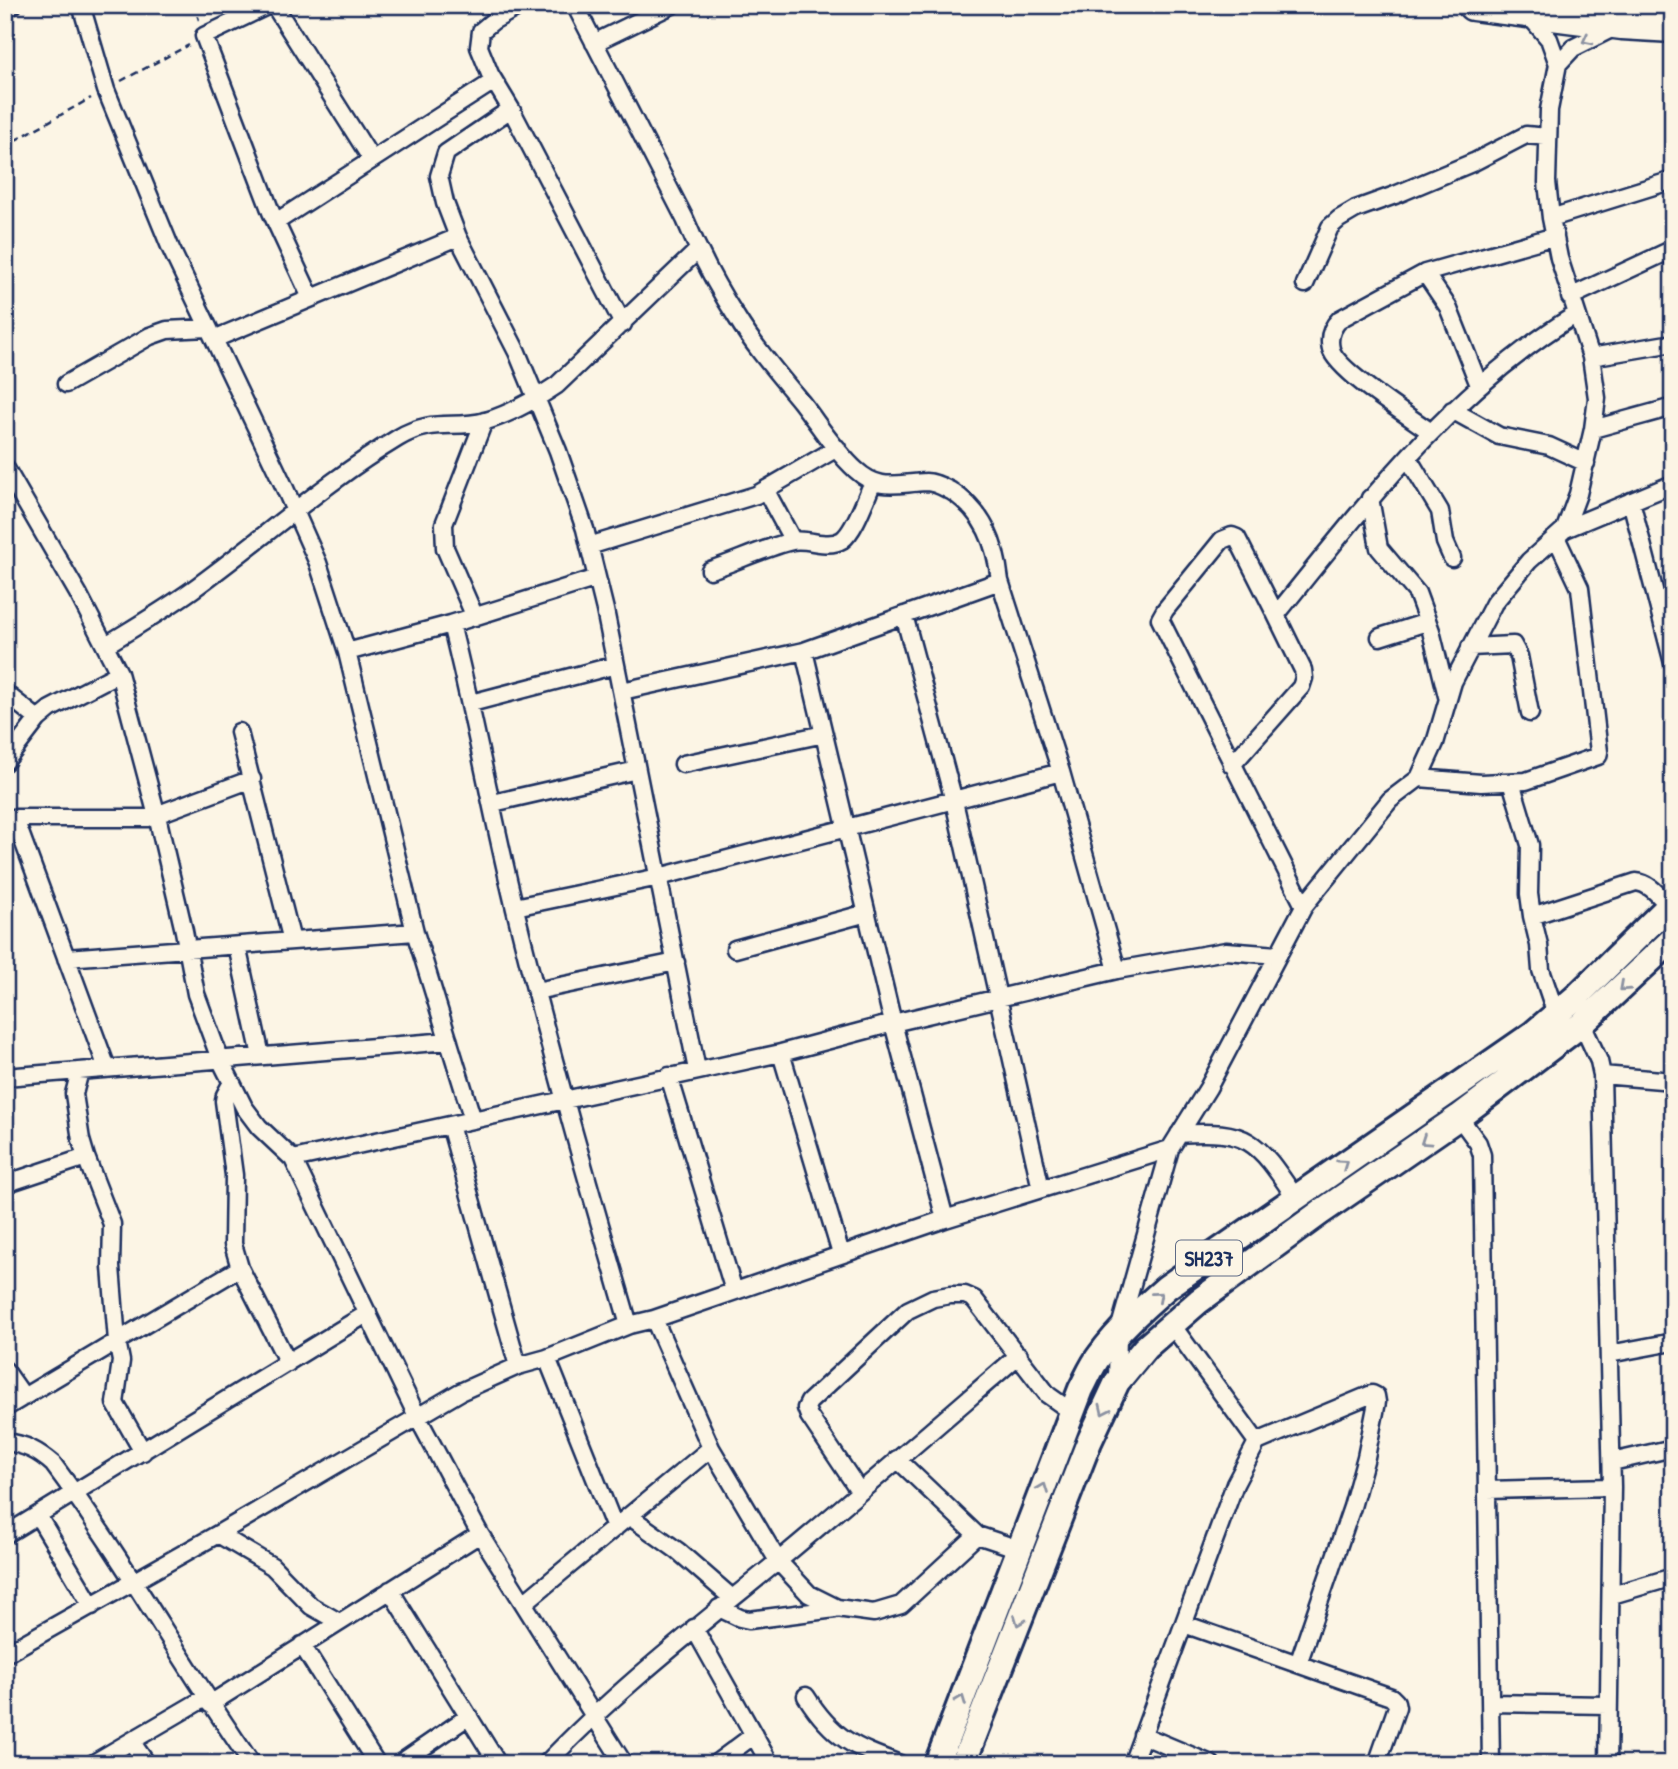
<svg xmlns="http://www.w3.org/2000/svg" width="1678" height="1769" font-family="'Patrick Hand',sans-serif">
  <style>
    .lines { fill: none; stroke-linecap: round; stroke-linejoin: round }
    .street-casing { stroke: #1b2f5e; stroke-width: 21 }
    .primary-casing { stroke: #1b2f5e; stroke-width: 30 }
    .highway-casing { stroke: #1b2f5e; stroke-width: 35 }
    .path { stroke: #1b2f5e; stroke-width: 2.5; stroke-dasharray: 7 5; stroke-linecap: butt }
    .street { stroke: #fcf5e5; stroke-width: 16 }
    .primary { stroke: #fcf5e5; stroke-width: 24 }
    .highway { stroke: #fcf5e5; stroke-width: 30 }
    .oneway { stroke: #8c92a2 }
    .labels { text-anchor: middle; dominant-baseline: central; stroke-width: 6; stroke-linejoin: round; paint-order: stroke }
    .shield { fill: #fcf5e5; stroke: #5e6a86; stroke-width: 2 }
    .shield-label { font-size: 21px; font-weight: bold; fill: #1b2f5e }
  </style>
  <rect width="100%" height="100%" fill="#fcf5e5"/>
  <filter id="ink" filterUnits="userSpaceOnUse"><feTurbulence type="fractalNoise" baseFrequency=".0143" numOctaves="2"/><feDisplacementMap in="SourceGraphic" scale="14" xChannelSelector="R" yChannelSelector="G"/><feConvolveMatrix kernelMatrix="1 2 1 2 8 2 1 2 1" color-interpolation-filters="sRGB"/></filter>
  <g filter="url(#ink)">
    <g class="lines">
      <!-- street casing -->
      <g class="street-casing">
        <path id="street" d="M81,5L106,90L171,249L283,484L318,563L347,652L415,932L473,1120
          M269,5L204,36L271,212L311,298
          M274,5L372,160
          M521,5L493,21L481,31L479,47L490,74L511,109L623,324
          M575,5L685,219C699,253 717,287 737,318C755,348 780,376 802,403C819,425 835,451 856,470C880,492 897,483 926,482C935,482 943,487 951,491C984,512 996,544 1000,581L1061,772L1117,970
          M1527,13L1549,39L1558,64
          M594,43L672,5
          M511,109L446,153L439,176L445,203L458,237L517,352L558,451L585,529L605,610L697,1070
          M1551,218L1673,180
          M276,222L494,81
          M1425,273L1448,307L1479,385
          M1305,284L1330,227L1339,219L1356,209L1395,195L1474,162L1526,135L1548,137
          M1570,297L1673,249
          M214,339L458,237
          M1591,357L1673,343
          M66,384L150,336L167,330L208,328
          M1452,410L1499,436L1549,446L1586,463
          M1593,429L1673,407
          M1431,432C1410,417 1336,370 1331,349C1328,337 1332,327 1340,319L1425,273L1555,236
          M1408,458L1440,511L1445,542L1452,558
          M5,467L79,595L119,673L157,816L184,931L196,994L220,1059L244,1107L259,1127L293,1159L417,1416L480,1534L624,1764
          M766,491L793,541
          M1370,498L1379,548L1417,593L1431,631L1447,696
          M1631,501L1673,663
          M1565,529L1673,484
          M589,546L756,495L837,448
          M710,570C735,562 769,546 793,541C809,538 827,549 842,540C855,531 866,497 873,482
          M904,615L954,801L1041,1189
          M1276,615L1237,538L1232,536L1222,540L1165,610L1160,619L1304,906
          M475,617L445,548L444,524L484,421
          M451,624C475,719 492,815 515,909C549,1049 589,1187 629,1325
          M1380,637L1427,622
          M106,645C135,627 164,610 192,590C261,540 325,482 398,438C433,417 453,430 486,421C510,414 536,399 557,385L698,250
          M1470,647L1513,645L1519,656L1530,713
          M804,651L893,1023L945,1219
          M347,652L451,624L597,578
          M622,691L804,651L1000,581
          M5,693L38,719
          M471,703L616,665
          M239,732L292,941
          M5,762L38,719L50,709L119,673
          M683,764L824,734
          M1232,765L1301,687L1304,678L1303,670L1276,615C1365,505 1452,390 1575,315
          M1419,778L1481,783L1526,781L1598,756L1599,752L1580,588L1556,537
          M1511,782L1530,845L1529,894L1532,916L1539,945L1541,970L1556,1014
          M493,803L637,770
          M8,818H148L252,779
          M15,819L107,1068
          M515,907L659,877L1061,772
          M1532,916L1636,882C1650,883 1659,896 1669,906
          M237,946L261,1056
          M735,949L867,913
          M66,958L415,932
          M536,991L676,962
          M1582,1024L1599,1061L1602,1075L1612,1487L1608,1764
          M781,1053L841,1254
          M80,1071L74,1094L81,1140L86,1157L112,1224L111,1267L117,1341L121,1361L115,1403L143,1452
          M1602,1075L1673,1081
          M669,1076L734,1291
          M5,1077L449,1041
          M231,1084L225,1095L224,1101L234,1175L233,1244L240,1268
          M1459,1117L1478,1143L1482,1155L1491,1764
          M450,1125L518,1366
          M1179,1134C1250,1129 1257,1141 1295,1197
          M293,1159L781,1053L893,1023L1117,970L1226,951L1278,955
          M5,1184L86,1157
          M654,1319L711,1448L778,1561L809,1594L837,1608L874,1613L901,1605L977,1535
          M1172,1325L1257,1442
          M1609,1354L1673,1342
          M547,1358L615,1528
          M5,1370L24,1397
          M1117,1382L1118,1334L1170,1149L1208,1088L1304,906L1390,800L1419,778L1435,743L1453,682L1494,603L1529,561L1565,529L1578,494L1593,429L1597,398L1591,357L1559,258L1551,218L1547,182L1549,110L1558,64L1573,48L1613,28
          M5,1408L240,1268L288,1363
          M5,1442C25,1444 38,1451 53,1464C125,1560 183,1666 252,1764
          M897,1459L977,1535L1019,1549
          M1612,1462L1673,1448
          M1487,1490L1612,1487
          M860,1492L809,1416L806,1408L809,1402L908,1310L933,1298L950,1295H965L974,1299L1048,1395L1072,1412
          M38,1516L92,1606
          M629,1516L678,1551L732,1598
          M218,1534L272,1566L311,1606L339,1622
          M5,1535L368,1313
          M390,1590L498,1764
          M1612,1595L1673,1577
          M524,1603L711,1448
          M719,1608L740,1618L749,1620L835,1609
          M1184,1624L1391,1697L1396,1702L1397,1707L1377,1764
          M694,1628L770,1764
          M302,1645L377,1764
          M5,1654L218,1534L460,1392L518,1366L547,1358L629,1325L654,1319L945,1219L1170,1149
          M806,1696C833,1739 854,1747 900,1764
          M1491,1703L1608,1705
          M210,1704L480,1534
          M1142,1735L1211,1764
          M131,1741L147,1764
          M92,1764L205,1698
          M399,1764L469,1716
          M546,1764C617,1689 698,1627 777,1562C859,1494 939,1424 1019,1355
          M715,1764L754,1735
          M1132,1764L1235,1484L1257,1442L1372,1394L1376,1396L1377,1402L1366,1457L1352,1507L1298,1664"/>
      </g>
      <!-- primary casing -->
      <g class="primary-casing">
        <path id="primary" d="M937,1764L1081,1389C1087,1378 1092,1365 1100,1355C1119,1329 1143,1308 1167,1287L1534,1033L1575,998L1673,902
          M963,1764L1089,1442L1117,1382L1145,1348L1199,1301L1321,1212L1459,1117L1582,1024L1673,939"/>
      </g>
      <!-- highway casing -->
      <g class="highway-casing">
        <path id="highway" d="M1473,5L1622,24L1673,27"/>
      </g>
      <!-- path -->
      <path class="path" d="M194,5L199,20
        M5,21L30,5
        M121,81L189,45
        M5,146L91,98"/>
      <!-- street -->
      <use href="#street" class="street"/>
      <!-- primary -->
      <use href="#primary" class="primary"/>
      <!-- highway -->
      <use href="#highway" class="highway"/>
    </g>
    <!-- one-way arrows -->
    <defs><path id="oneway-chevron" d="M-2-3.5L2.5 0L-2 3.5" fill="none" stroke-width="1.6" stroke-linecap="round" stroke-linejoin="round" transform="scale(1.75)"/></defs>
    <g class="oneway">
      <use href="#oneway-chevron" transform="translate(1587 40) rotate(153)"/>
      <use href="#oneway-chevron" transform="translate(1624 987) rotate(138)"/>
      <use href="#oneway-chevron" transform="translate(1425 1141) rotate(146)"/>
      <use href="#oneway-chevron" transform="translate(1343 1164) rotate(-35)"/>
      <use href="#oneway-chevron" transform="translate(1158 1296) rotate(-41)"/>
      <use href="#oneway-chevron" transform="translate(1104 1410) rotate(115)"/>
      <use href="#oneway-chevron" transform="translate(1043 1488) rotate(-69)"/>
      <use href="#oneway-chevron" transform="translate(1019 1621) rotate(111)"/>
      <use href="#oneway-chevron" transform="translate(961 1700) rotate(-69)"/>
    </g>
  </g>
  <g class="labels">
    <!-- shield labels -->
    <rect class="shield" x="1176" y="1240.5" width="66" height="35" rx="5"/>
    <g class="shield-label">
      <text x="1209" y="1258">SH237</text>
    </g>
  </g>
  <!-- margin -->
  <rect width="1678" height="1769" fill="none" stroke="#fcf5e5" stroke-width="28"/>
  <rect x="14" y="14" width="1650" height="1741" fill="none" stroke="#1b2f5e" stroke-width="2.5" filter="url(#ink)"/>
</svg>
